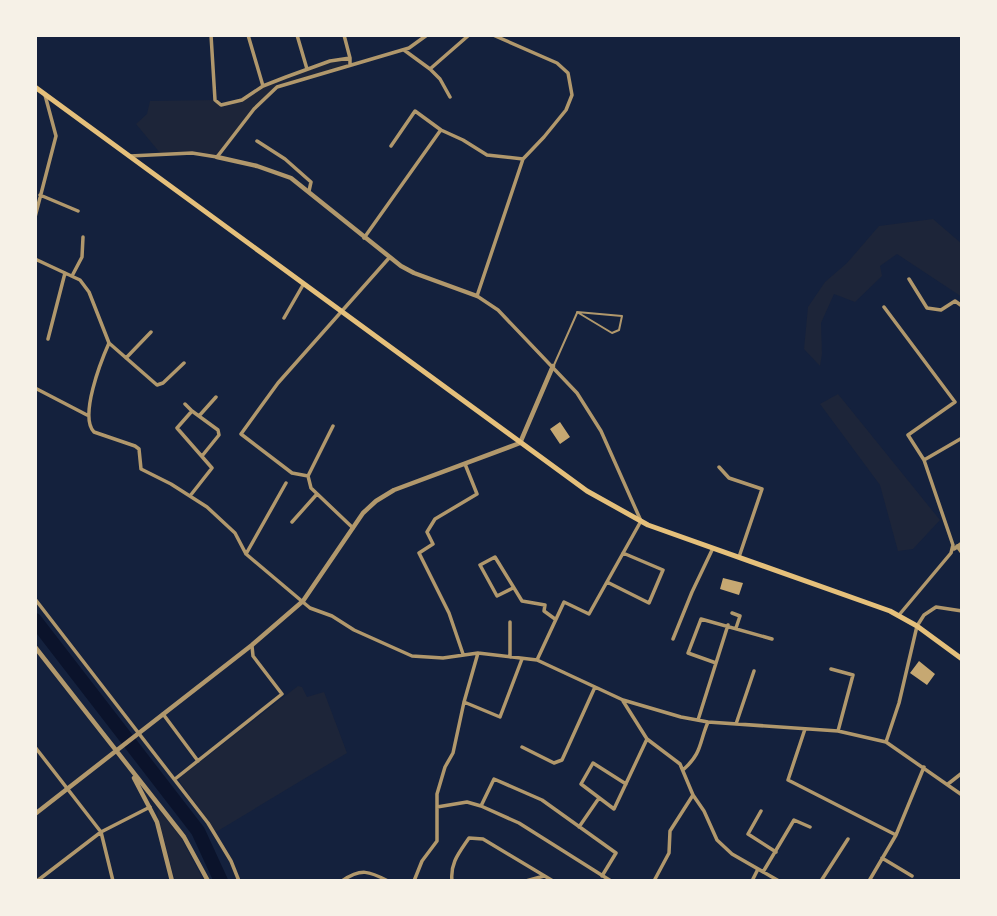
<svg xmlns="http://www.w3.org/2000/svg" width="997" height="916" font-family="Manrope,sans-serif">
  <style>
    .green { fill: #1d2539 }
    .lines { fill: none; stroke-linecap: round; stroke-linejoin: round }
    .river { stroke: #0b132b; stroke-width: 14 }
    .building { fill: #c6a872 }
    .service { stroke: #b1986c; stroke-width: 2 }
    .minor { stroke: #b1986c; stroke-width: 3.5 }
    .tertiary { stroke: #b1986c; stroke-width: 4.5 }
    .primary { stroke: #e5c07b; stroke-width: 5 }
  </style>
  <rect width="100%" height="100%" fill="#14213d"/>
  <!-- green -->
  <path class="green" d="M349,58L350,65L277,88L254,109L217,157L192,153L161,154L136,124L147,114L150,101L215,100L221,105L242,100L263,86L330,61Z
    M933,219L962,244V297L897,254L880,266L882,276L855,302L834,294L821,323L822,354L820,366L804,349L808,307L825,282L847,263L879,226Z
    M838,394L940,520L913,549L898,551L880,485L820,404Z
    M298,686L302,687L307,697L324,692L347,753L216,832L178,779Z
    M158,810H160L181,838L204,881H175L157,813Z"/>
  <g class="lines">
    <!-- river -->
    <path class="river" d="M35,620L198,831L221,881"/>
  </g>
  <!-- building -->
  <path class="building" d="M560,422L570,437L560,444L550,429Z
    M723,578L743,583L739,595L720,589Z
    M919,661L935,674L927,685L910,673Z"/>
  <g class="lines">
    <!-- service -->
    <path class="service" d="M577,312L622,316L619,330L612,333Z
      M554,365L577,313"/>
    <!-- minor -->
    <path class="minor" d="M211,35L215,100L221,105L242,100L263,86L286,77L330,61L350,58V65
      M248,35L263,86
      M297,35L307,69
      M344,35L350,58
      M493,35L557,63L568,73L572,95L566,110L544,137L523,159L477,296L498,310L577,393L601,431L641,521L589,614L564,602L537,660
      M404,50L430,69L469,35
      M430,69L440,79L450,97
      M257,141L285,159L311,182L309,191
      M391,146L415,111L441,130L463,140L487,155L523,159
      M130,156L192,153L217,157L254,109L277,87L409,48L427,35
      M40,195L78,211
      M35,217L56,136L45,95
      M364,238L440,131
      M35,259L80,280L89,292L109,343C101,361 79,417 94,432L135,446L139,449L141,469L171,484L207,507L235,533L246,554L310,608L332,616L354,630L412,656L443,658L478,653L537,660L623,700L681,717L708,722L838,731L886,742L962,795
      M72,276L82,257L83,237
      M909,279L927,308L941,310L955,301L962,306
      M884,307L955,402L908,435L924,460
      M284,318L303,285
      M48,339L65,273
      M109,343L157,385L163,383L184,363
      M126,358L151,332
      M35,388L87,415
      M185,404L192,411L177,428L212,468L190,496
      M192,411L218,430L219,435L202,456
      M199,416L216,397
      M333,426L308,476L311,488L353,528
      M719,467L729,478L762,489L739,557
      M308,476L292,473L241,434L278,383L389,258
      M292,522L317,494
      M957,546L962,553
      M954,549L962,543
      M246,554L286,483
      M607,582L649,603L663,570L623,553
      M513,588L497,596L480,565L495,557L522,601L545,605L544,611L555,619
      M35,599L208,823L231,861L239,881
      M732,613L740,616L736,628
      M899,615L951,553L953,545L924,460L962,438
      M510,622V657
      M673,639L692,592L713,548
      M463,654L449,613L419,553L433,544L427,532L435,519L477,494L465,464
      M716,663L688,653L701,619L772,639
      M831,669L853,675L838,731
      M623,701L647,739L680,764L693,795L704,811L717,840L732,854L779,881
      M464,702L500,717L522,659
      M163,714L198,761
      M698,720L728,625
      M736,724L754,671
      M805,729L788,780L896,835
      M886,742L899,703L917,626L924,615L936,607L962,611
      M35,747L101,832L113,881
      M522,747L554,763L562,760L595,687
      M684,769C702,753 699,743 708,722
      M175,779L282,694L253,656L252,646
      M626,784L593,763L581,784L614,809L647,739
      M948,784L962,773
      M481,806L494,779L542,800L616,853L602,876
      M437,807L467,802L481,806L519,823L611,881
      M761,811L748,834L776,852
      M579,827L599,798
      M882,858L912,876
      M763,872L794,820L810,827
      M37,881L101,832L150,807
      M342,881C361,868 369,871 388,881
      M414,881L422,861L437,841V794L445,767L453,753L464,702L478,653
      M452,881C450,863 459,853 469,838L483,839L553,881
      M526,881L544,876
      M654,881L669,853L670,831L693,795
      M752,881L758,869
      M821,881L848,839
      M869,881L896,835L924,767"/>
    <!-- tertiary -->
    <path class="tertiary" d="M217,157L257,166L291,178L401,266L414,273L477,296
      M35,647L184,837L208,881
      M134,778L157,822L172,881
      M35,814L252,645L303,601L363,513L376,501L394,490L520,443L553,366"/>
    <!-- primary -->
    <path class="primary" d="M35,87L587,491L648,525L890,611L917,626L962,659"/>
  </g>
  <!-- border -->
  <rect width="997" height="916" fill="none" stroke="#f6f1e7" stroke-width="74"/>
</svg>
